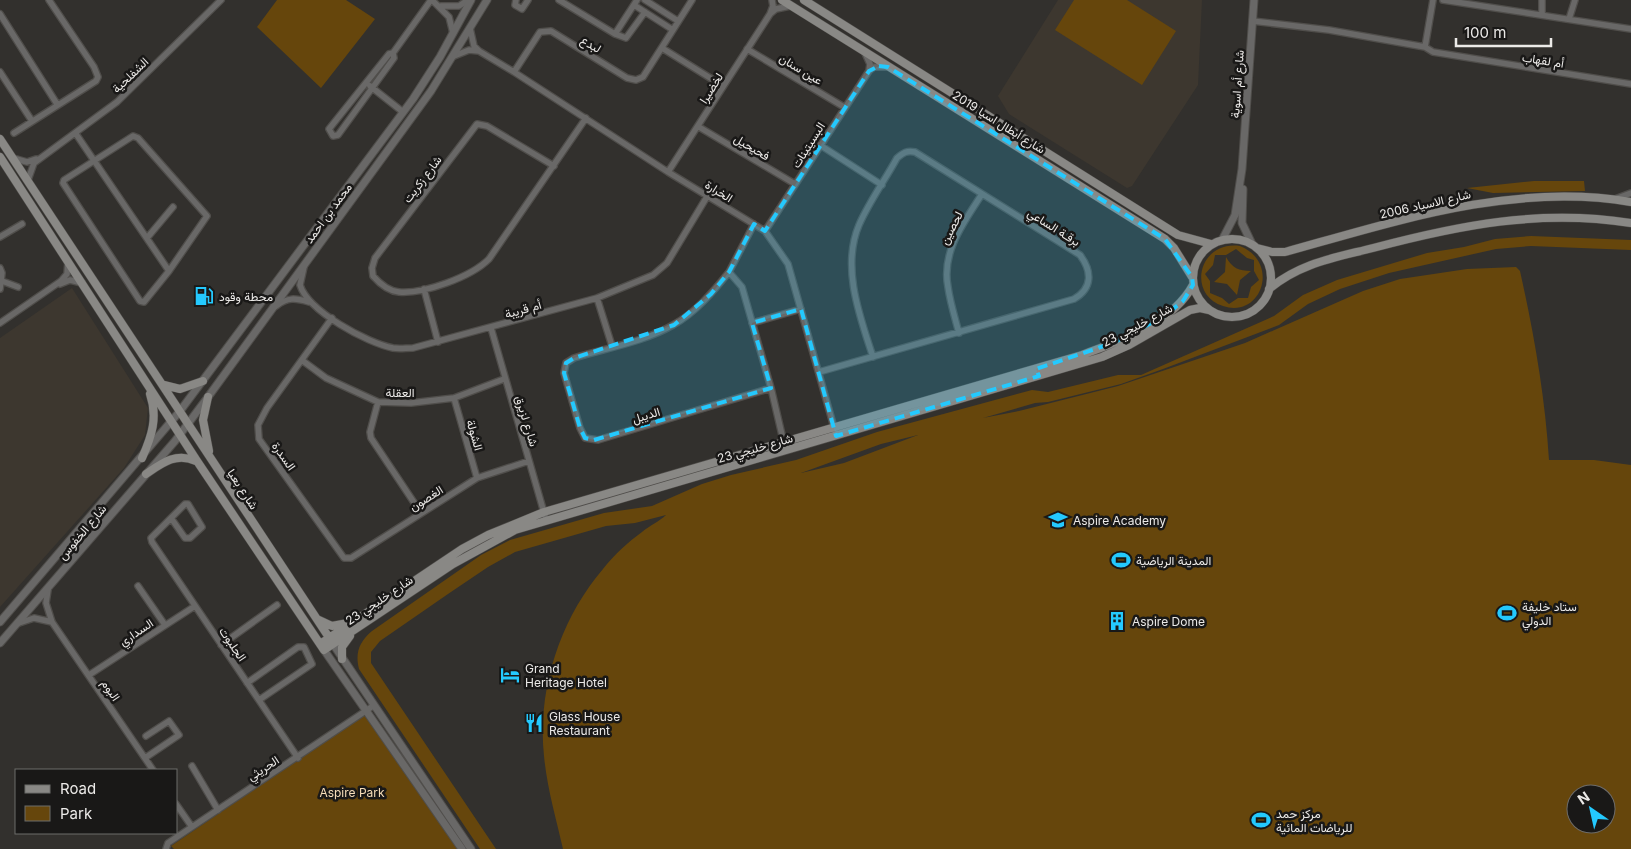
<svg xmlns="http://www.w3.org/2000/svg" width="1631" height="849" font-family="Inter,Vazirmatn,sans-serif">
  <style>
    .built { fill: #3d372f }
    .green { fill: #66460c; fill-rule: evenodd }
    .lines { fill: none; stroke-linecap: round; stroke-linejoin: round }
    .minor-casing { stroke: #504e4b; stroke-width: 8 }
    .tertiary-casing { stroke: #504e4b; stroke-width: 9 }
    .secondary-casing { stroke: #504e4b; stroke-width: 9 }
    .minor { stroke: #696867; stroke-width: 5.5 }
    .tertiary { stroke: #696867; stroke-width: 7 }
    .secondary { stroke: #898885; stroke-width: 8 }
    .marked { fill: #24c9fe; fill-opacity: 0.2; stroke: #24c9fe; stroke-width: 4; stroke-dasharray: 10 6; stroke-linejoin: round }
    .labels { text-anchor: middle; dominant-baseline: central; stroke-width: 5; stroke-linejoin: round; paint-order: stroke }
    .street-label { font-size: 12px; fill: #eceae8; stroke: #191817 }
    .poi-label { font-size: 12px; fill: #eceae8; stroke: #191817; text-anchor: start }
    .park-label { font-size: 12px; fill: #f7deba; stroke: #191817 }
  </style>
  <rect width="100%" height="100%" fill="#32302d"/>
  <!-- built -->
  <path class="built" d="M1058,0H1202L1198,85L1132,186L1127,188L1009,114L998,96Z
    M72,288L148,408L145,435L124,468L0,607V338Z"/>
  <!-- green -->
  <path class="green" d="M277,0H346L375,19L321,88L257,27Z
    M1074,0H1127L1176,31L1142,85L1055,30Z
    M1534,181H1584L1585,191L1493,193L1467,188Z
    M1531,236L1631,240V250L1531,246L1496,249L1389,273L1340,289L1308,304L1279,325L1163,369L1121,384L1048,402L1035,403L983,418L1019,411L1118,386L1245,343L1363,291L1400,279L1467,269L1516,267L1520,271C1534,334 1545,396 1549,460H1594L1631,465V849H563C556,818 547,788 544,756C537,690 560,619 603,569C614,555 628,542 642,532C649,526 660,521 666,515L635,523L606,526L515,552L488,567L448,594L380,641L371,652V663L496,849H480L359,669C355,653 359,642 372,631L481,555L510,540L604,513L652,506L702,484L731,475L796,460L877,432L1032,390L1048,392L1118,375H1141L1274,316L1303,295L1337,280L1427,253L1464,247L1495,239ZM918,435L844,463L801,473L881,444ZM1576,794H1606V824H1576Z
    M1240,246C1281,263 1261,319 1223,306C1186,294 1199,240 1240,246ZM1236,249L1247,258L1254,260V271L1259,280L1251,287L1248,298H1238L1229,304L1222,298L1210,293V281L1205,274L1213,265L1215,255H1226Z
    M1226,257C1232,268 1239,271 1251,271L1240,280L1237,295L1227,284L1214,282L1225,272Z
    M367,713L459,849H174L171,846Z"/>
  <g class="lines">
    <!-- minor casing -->
    <g class="minor-casing">
      <path id="minor" d="M432,0L449,17L453,33
        M516,0L515,5L522,9L528,0
        M559,0L615,34L637,0
        M645,0L678,21
        M1443,0L1631,29
        M634,5L673,30
        M441,6H459L468,0
        M0,14L57,104
        M770,14L776,9L790,6
        M1542,15V0
        M1569,19L1575,0
        M1252,21L1329,30L1425,47L1433,52L1631,84
        M470,28L474,46L479,51
        M615,34L626,38L645,12
        M1425,47L1433,0
        M662,48L723,86
        M747,49L844,107
        M393,53L394,58L338,135L333,136L329,129L389,54L393,53L431,0
        M454,56L469,50L479,51L514,72L668,172L765,231L788,264L835,431
        M869,71L874,67H888
        M0,72L32,121
        M514,72L540,32L551,31L627,78L636,80L643,77L692,0
        M370,86L403,112
        M699,127L795,184
        M14,133L96,81L98,77L94,67L49,0
        M76,134L169,271
        M133,136L138,138L207,216L169,271L144,302L140,301L63,183L64,180Z
        M820,145L882,185
        M13,158L27,162L36,159
        M554,166L487,126L477,124L375,258L372,268L373,276C380,284 388,291 399,292C424,294 471,277 489,259L586,118
        M668,172L770,14L773,6L772,0
        M28,180L34,163L117,102L221,0
        M1615,199L1631,193
        M765,231L869,71L870,64L865,53
        M0,237L22,224
        M147,238L173,207
        M304,267L300,285C308,311 367,343 393,348C399,349 406,348 413,348L597,298L653,275L667,263L708,195
        M0,268L2,273L0,289
        M729,272L742,287L771,388L598,440L585,438L580,428L564,373L566,363L574,358C606,348 644,342 673,325C695,313 713,292 729,272Z
        M729,272L754,224
        M2,281L18,287
        M60,284L70,280L82,283
        M424,289L438,342
        M597,298L612,346
        M276,306C288,297 295,298 309,302
        M332,318L267,408L258,425L259,439L344,558H351L477,478L529,461
        M0,323L61,281L67,274L68,262
        M752,323L801,309
        M491,328L545,516
        M959,333C955,318 950,302 948,287C941,252 964,222 982,194
        M303,361L326,378L378,402L411,403L454,398L504,379
        M819,372C904,348 989,324 1074,299C1093,288 1092,271 1080,255L915,152C907,150 903,153 897,158C885,180 869,202 859,225C841,267 860,317 873,357
        M771,388L782,435
        M454,398L477,478
        M378,402L370,432L371,438L421,513
        M171,518L185,538H190L202,527L188,504H185L151,538L152,542L298,758
        M138,586L165,625
        M48,590L46,603L52,622L153,770
        M19,623L34,618L52,622
        M221,645L277,605
        M89,675L195,606
        M247,683L298,647H304L312,664L259,700
        M145,758L179,735L169,721L146,736
        M192,766L218,810
        M176,804L192,827
        M166,849L168,843L373,706"/>
    </g>
    <!-- tertiary casing -->
    <g class="tertiary-casing">
      <path id="tertiary" d="M1243,189L1242,223L1252,244
        M1222,240L1235,215L1242,169L1254,0
        M0,622L180,411L413,99L440,57L471,0
        M0,643L175,441L208,397L431,91L487,0
        M333,644L471,849
        M324,650L462,849"/>
    </g>
    <!-- secondary casing -->
    <g class="secondary-casing">
      <path id="secondary" d="M782,0L1165,239L1174,248L1192,277
        M804,0L1178,235L1211,244
        M0,139L332,642
        M0,157L197,461L324,650L453,564L515,530L1102,357L1129,345L1190,310L1200,308L1209,310
        M1193 278a39 39 0 1 1 78 0a39 39 0 1 1-78 0Z
        M1257,248L1272,252H1285C1397,221 1513,182 1631,202
        M1269,289C1300,263 1334,258 1373,248C1460,225 1540,209 1631,223
        M164,385L180,389L203,381
        M208,397L203,420L209,451
        M142,458C152,436 158,417 150,394
        M146,474C162,463 176,452 196,461
        M317,619L332,626L348,623
        M320,644L462,549L488,535L544,512L1082,355C1121,340 1172,324 1193,285
        M342,659V647L350,636"/>
    </g>
    <!-- minor -->
    <use href="#minor" class="minor"/>
    <!-- tertiary -->
    <use href="#tertiary" class="tertiary"/>
    <!-- secondary -->
    <use href="#secondary" class="secondary"/>
  </g>
  <!-- marked area -->
  <path class="marked" d="M879,66L888,67L1165,239L1192,277L1193,285L1183,301L1163,317L1113,343L1036,369L1039,376L836,436L801,309L752,323L771,388L594,440L585,438L580,428L564,373L566,363L574,358L674,325L711,294L729,272L754,224L765,231L869,71Z"/>
  <!-- icons -->
  <defs>
    <g id="fuel-bare" transform="scale(1.5)"><path d="M-5.5-6h7V0h2V4h1.3V-2.5L3-4.5l.8-.8L6-3V5H2.5V1h-1V6h-7ZM-4.2-4.7v3.2H.2V-4.7Z" fill="#24c9fe" stroke="#191817" stroke-width="2.5" paint-order="stroke"/></g>
    <g id="school-bare" transform="scale(1.5)"><path d="M0-5L7-2L0 1L-7-2ZM-4 1L0 2.5L4 1V4Q0 6-4 4Z" fill="#24c9fe" stroke="#191817" stroke-width="2.5" paint-order="stroke"/></g>
    <g id="stadium-bare" transform="scale(1.5)"><path d="M0-5a6.5 5 0 1 0 0 10a6.5 5 0 1 0 0-10ZM-3.5-1.8h7v3.6h-7Z" fill="#24c9fe" stroke="#191817" stroke-width="2.5" paint-order="stroke"/></g>
    <g id="building-bare" transform="scale(1.5)"><path d="M-4-6H4V6H1V3H-1V6H-4ZM-2.5-4.3h1.7v1.8h-1.7ZM.8-4.3h1.7v1.8H.8ZM-2.5-1h1.7V.8h-1.7ZM.8-1h1.7V.8H.8Z" fill="#24c9fe" stroke="#191817" stroke-width="2.5" paint-order="stroke"/></g>
    <g id="hotel-bare" transform="scale(1.5)"><path d="M-6-4.5h1.5V1H6V5H4.5V3h-9V5H-6ZM-4 0a1.8 1.8 0 1 1 3.6 0ZM.5 0V-2.5h3Q6-2.5 6 0Z" fill="#24c9fe" stroke="#191817" stroke-width="2.5" paint-order="stroke"/></g>
    <g id="restaurant-bare" transform="scale(1.5)"><path d="M-5-6h1v4h1v-4h1v4h1v-4h1v5L-1.5 .5V6h-2V.5L-5-1ZM5-6V6H3V1.5H1.5Q1.5-4 5-6Z" fill="#24c9fe" stroke="#191817" stroke-width="2.5" paint-order="stroke"/></g>
  </defs>
  <g fill-rule="evenodd">
    <use href="#fuel-bare" x="204" y="296"/>
    <use href="#school-bare" x="1058" y="520"/>
    <use href="#stadium-bare" x="1121" y="560"/>
    <use href="#stadium-bare" x="1507" y="613"/>
    <use href="#building-bare" x="1117" y="621"/>
    <use href="#hotel-bare" x="510" y="675"/>
    <use href="#restaurant-bare" x="534" y="723"/>
    <use href="#stadium-bare" x="1261" y="820"/>
  </g>
  <g class="labels">
    <!-- street labels -->
    <g class="street-label">
      <text transform="translate(591 44) rotate(31)">لبدع</text>
      <text transform="translate(1543 60) rotate(9)">أم لقهاب</text>
      <text transform="translate(801 69) rotate(31)">عين سنان</text>
      <text transform="translate(130 75) rotate(-44)">الشفلحية</text>
      <text transform="translate(1237 84) rotate(-86)">شارع أم اسوية</text>
      <text transform="translate(711 88) rotate(-58)">لخضيرا</text>
      <text transform="translate(999 122) rotate(32)">شارع أبطال اسيا 2019</text>
      <text transform="translate(808 145) rotate(-58)">البسيتينات</text>
      <text transform="translate(752 147) rotate(31)">فحيحيل</text>
      <text transform="translate(422 179) rotate(-53)">شارع زكريت</text>
      <text transform="translate(719 191) rotate(32)">الخرارة</text>
      <text transform="translate(1425 204) rotate(-13)">شارع الاسياد 2006</text>
      <text transform="translate(328 213) rotate(-54)">محمد بن احمد</text>
      <text transform="translate(1054 227) rotate(32)">برقـة الساعي</text>
      <text transform="translate(951 228) rotate(-63)">لحصين</text>
      <text transform="translate(523 309) rotate(-16)">أم قريبة</text>
      <text transform="translate(1137 325) rotate(-28)">شارع خليجي 23</text>
      <text x="400" y="392">العقلة</text>
      <text transform="translate(646 415) rotate(-17)">الديبل</text>
      <text transform="translate(527 421) rotate(73)">شارع لزيرق</text>
      <text transform="translate(475 435) rotate(74)">الشولة</text>
      <text transform="translate(755 448) rotate(-16)">شارع خليجي 23</text>
      <text transform="translate(284 456) rotate(55)">السدرة</text>
      <text transform="translate(243 489) rotate(57)">شارع بعيا</text>
      <text transform="translate(426 498) rotate(-32)">الغصون</text>
      <text transform="translate(82 532) rotate(-50)">شارع الخفوس</text>
      <text transform="translate(379 600) rotate(-34)">شارع خليجي 23</text>
      <text transform="translate(136 632) rotate(-34)">السداري</text>
      <text transform="translate(233 644) rotate(56)">الجلبوت</text>
      <text transform="translate(111 690) rotate(56)">البوم</text>
      <text transform="translate(263 768) rotate(-33)">الحريثي</text>
    </g>
    <!-- poi labels -->
    <g class="poi-label">
      <text x="219" y="296">محطة وقود</text>
      <text x="1073" y="520">Aspire Academy</text>
      <text x="1136" y="560">المدينة الرياضية</text>
      <text x="1522" y="606">ستاد خليفة<tspan x="1522" dy="14">الدولي</tspan></text>
      <text x="1132" y="621">Aspire Dome</text>
      <text x="525" y="668">Grand<tspan x="525" dy="14">Heritage Hotel</tspan></text>
      <text x="549" y="716">Glass House<tspan x="549" dy="14">Restaurant</tspan></text>
      <text x="1276" y="813">مركز حمد<tspan x="1276" dy="14">للرياضات المائية</tspan></text>
    </g>
    <!-- park labels -->
    <g class="park-label">
      <text x="352" y="792">Aspire Park</text>
    </g>
  </g>
  <!-- legend -->
  <rect x="15" y="769" width="162" height="65" fill="#191817" stroke="#6d6c6b"/>
  <rect x="25" y="785" width="25" height="8" fill="#898885" stroke="#6d6c6b"/>
  <text x="60" y="794" font-size="15" fill="#eceae8">Road</text>
  <rect x="25" y="806" width="25" height="15" fill="#66460c" stroke="#6d6c6b"/>
  <text x="60" y="819" font-size="15" fill="#eceae8">Park</text>
  <!-- north arrow -->
  <g transform="translate(1591 809) rotate(326)"><circle r="24" fill="#191817" stroke="#6d6c6b"/>
  <path d="M0-4L9 19L0 12L-9 19Z" fill="#24c9fe"/>
  <text y="-8" font-size="14" font-weight="bold" text-anchor="middle" fill="#eceae8">N</text>
  </g>
  <!-- scale -->
  <path d="M1456 38v8h95v-8" fill="none" stroke="#eceae8" stroke-width="2.5"/>
  <text x="1464" y="38" font-size="15" fill="#eceae8" stroke="#191817" stroke-width="4" paint-order="stroke">100 m</text>
</svg>
